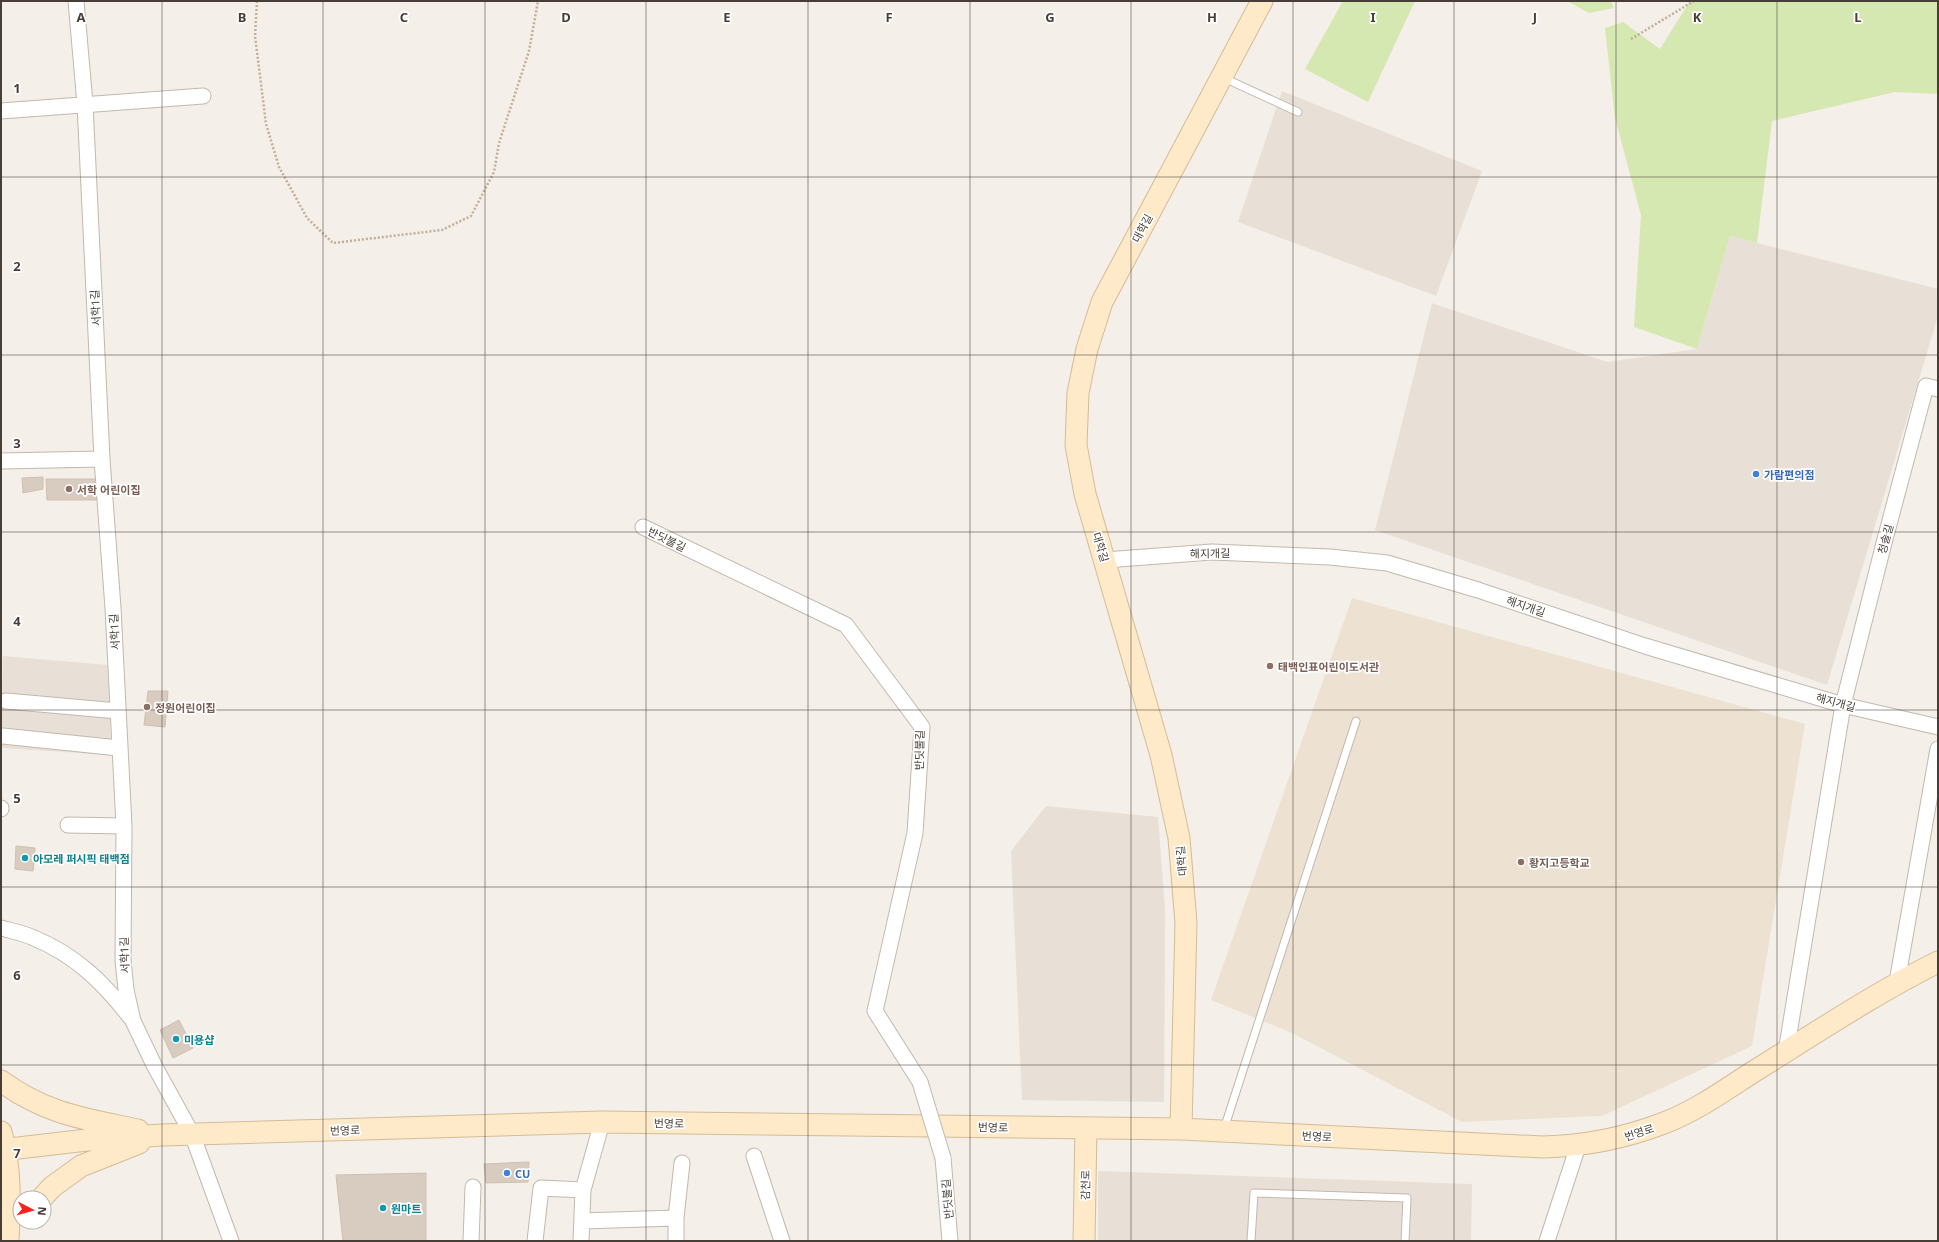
<svg xmlns="http://www.w3.org/2000/svg" width="1939" height="1242" font-family="'Noto Sans','Noto Sans KR',sans-serif">
  <style>
    .residential { fill: #e8e0d6 }
    .education { fill: #ede2d2 }
    .green { fill: #d6e8b1 }
    .building { fill: #d8ccc0; stroke: #d0c0b1 }
    .lines { fill: none; stroke-linecap: round; stroke-linejoin: round }
    .lane-casing { stroke: #c2b8ae; stroke-width: 9 }
    .street-casing { stroke: #c2b8ae; stroke-width: 17 }
    .secondary-casing { stroke: #d3bc98; stroke-width: 23 }
    .path { stroke: #c1af9c; stroke-width: 2.5; stroke-dasharray: 2 2; stroke-linecap: butt }
    .lane { stroke: #fff; stroke-width: 7 }
    .street { stroke: #fff; stroke-width: 15 }
    .secondary { stroke: #feeac8; stroke-width: 21 }
    .street-bridge-casing { stroke: #c2b8ae; stroke-width: 17; stroke-linecap: butt }
    .street-bridge { stroke: #fff; stroke-width: 15 }
    .grid { fill: none; stroke: #473f37; stroke-width: 1; stroke-opacity: 0.55 }
    .shop-dot { fill: #3f7fe0; stroke: #fff; stroke-width: 1.5 }
    .education-dot { fill: #8d6e63; stroke: #fff; stroke-width: 1.5 }
    .culture-dot { fill: #0f9aa8; stroke: #fff; stroke-width: 1.5 }
    .labels { text-anchor: middle; dominant-baseline: central; stroke-width: 3.5; stroke-linejoin: round; paint-order: stroke }
    .street-label { font-size: 11px; fill: #473f37; stroke: #fff }
    .shop-label { font-size: 11px; font-weight: bold; fill: #366cbe; stroke: #fff; text-anchor: start }
    .education-label { font-size: 11px; font-weight: bold; fill: #785e54; stroke: #fff; text-anchor: start }
    .culture-label { font-size: 11px; font-weight: bold; fill: #0d838f; stroke: #fff; text-anchor: start }
    .grid-label { font-size: 13px; text-anchor: middle; font-weight: bold; fill: #473f37; stroke: #fff; stroke-width: 3.5; stroke-linejoin: round; paint-order: stroke }
  </style>
  <rect width="100%" height="100%" fill="#f4efe8"/>
  <!-- residential -->
  <path class="residential" d="M1282,91L1482,171L1436,296L1238,222Z
    M1730,236L1938,289V316L1827,685L1375,530L1432,303L1607,362L1697,349Z
    M3,656L108,665L111,755L1,748Z
    M1046,806L1158,817L1165,909L1164,1102L1022,1100L1011,851Z
    M1098,1171L1472,1184L1471,1241H1098Z"/>
  <!-- education -->
  <path class="education" d="M1352,598L1805,724L1752,1046L1602,1116L1462,1122L1292,1033L1211,1000Z"/>
  <!-- green -->
  <path class="green" d="M1343,1H1415L1368,102L1305,69Z
    M1567,1H1611L1614,8L1589,13Z
    M1690,1H1938V94L1895,92L1772,121L1757,243L1730,236L1697,349L1634,327L1641,215L1615,118L1605,28L1623,22L1660,49Z"/>
  <!-- building -->
  <path class="building" d="M43,477V489L23,493L22,478Z
    M46,479H97L100,500H47Z
    M148,691H168L165,727L144,725Z
    M16,846L35,848L33,871L15,869Z
    M179,1020L193,1048L173,1058L160,1030Z
    M529,1162L528,1182L486,1183L484,1164Z
    M426,1173V1241H343L336,1175Z"/>
  <g class="lines">
    <!-- lane casing -->
    <g class="lane-casing">
      <path id="lane" d="M1224,78L1298,112
        M1224,1129L1356,721
        M1251,1241L1254,1193L1407,1198L1405,1241"/>
    </g>
    <!-- street casing -->
    <g class="street-casing">
      <path id="street" d="M76,1L85,104L102,459L113,608L124,826L123,960L126,990L133,1021L154,1065L192,1134L231,1241
        M1,111L203,96
        M1,461L102,459
        M643,527L846,625L922,727L915,833L875,1011L920,1082
        M1105,560L1212,552L1330,557L1387,563L1478,590L1645,646L1843,705L1938,727
        M6,701L118,711
        M3,736L119,748
        M1,808V809
        M68,825L124,826
        M1,928C12,931 23,933 34,938C75,955 103,982 130,1017
        M1897,982L1938,749
        M1786,1052L1843,705L1884,543L1926,386L1938,389
        M754,1156L782,1241
        M943,1158L950,1241
        M676,1218L682,1163
        M582,1221L676,1218V1241
        M471,1241L473,1187
        M535,1241L541,1188L583,1190
        M581,1241L583,1190L602,1122
        M1547,1241L1578,1146"/>
    </g>
    <!-- secondary casing -->
    <g class="secondary-casing">
      <path id="secondary" d="M1,1081C46,1114 85,1119 138,1130
        M1181,1129L1186,923L1179,838L1161,755L1085,494L1076,445L1078,393L1087,349L1102,302L1262,1
        M1,1132C11,1167 10,1204 8,1241
        M1,1150L87,1140L162,1135L602,1122L1181,1129L1543,1147C1585,1146 1625,1138 1664,1123C1696,1111 1725,1090 1753,1072C1814,1034 1874,994 1938,962
        M42,1198L52,1187L81,1166L139,1143
        M1084,1241L1086,1128"/>
    </g>
    <!-- path -->
    <path class="path" d="M257,1L255,36L266,124L279,167L307,218L333,243L442,230L471,216L494,172L499,143L529,51L538,1
      M1631,39L1694,1"/>
    <!-- lane -->
    <use href="#lane" class="lane"/>
    <!-- street -->
    <use href="#street" class="street"/>
    <!-- secondary -->
    <use href="#secondary" class="secondary"/>
    <!-- street-bridge casing -->
    <g class="street-bridge-casing">
      <path id="street-bridge" d="M920,1082L943,1158"/>
    </g>
    <!-- street-bridge -->
    <use href="#street-bridge" class="street-bridge"/>
  </g>
  <!-- grid -->
  <path class="grid" d="M162,1V1241M323,1V1241M485,1V1241M646,1V1241M808,1V1241M970,1V1241M1131,1V1241M1293,1V1241M1454,1V1241M1616,1V1241M1777,1V1241M1,177H1938M1,355H1938M1,532H1938M1,710H1938M1,887H1938M1,1065H1938"/>
  <!-- markers -->
  <g class="shop-dot">
    <circle cx="1756" cy="474" r="4"/>
    <circle cx="507" cy="1173" r="4"/>
  </g>
  <g class="education-dot">
    <circle cx="69" cy="489" r="4"/>
    <circle cx="1270" cy="666" r="4"/>
    <circle cx="147" cy="707" r="4"/>
    <circle cx="1521" cy="862" r="4"/>
  </g>
  <g class="culture-dot">
    <circle cx="25" cy="858" r="4"/>
    <circle cx="176" cy="1039" r="4"/>
    <circle cx="383" cy="1208" r="4"/>
  </g>
  <g class="labels">
    <!-- street labels -->
    <g class="street-label">
      <text transform="translate(1142 228) rotate(-62)">대학길</text>
      <text transform="translate(95 308) rotate(-93)">서학1길</text>
      <text transform="translate(667 539) rotate(26)">반딧불길</text>
      <text transform="translate(1885 539) rotate(-75)">청솔길</text>
      <text transform="translate(1101 547) rotate(73)">대학길</text>
      <text transform="translate(1210 553) rotate(-1)">해지개길</text>
      <text transform="translate(1526 606) rotate(19)">해지개길</text>
      <text transform="translate(114 632) rotate(-93)">서학1길</text>
      <text transform="translate(1836 702) rotate(15)">해지개길</text>
      <text transform="translate(919 750) rotate(-89)">반딧불길</text>
      <text transform="translate(1181 861) rotate(-95)">대학길</text>
      <text transform="translate(124 955) rotate(-92)">서학1길</text>
      <text transform="translate(669 1123) rotate(1)">번영로</text>
      <text transform="translate(993 1127) rotate(1)">번영로</text>
      <text transform="translate(345 1130) rotate(-2)">번영로</text>
      <text transform="translate(1639 1132) rotate(-18)">번영로</text>
      <text transform="translate(1317 1136) rotate(3)">번영로</text>
      <text transform="translate(1085 1185) rotate(-89)">감천로</text>
      <text transform="translate(947 1199) rotate(-95)">반딧불길</text>
    </g>
    <!-- shop labels -->
    <g class="shop-label">
      <text x="1764" y="474">가람편의점</text>
      <text x="515" y="1173">CU</text>
    </g>
    <!-- education labels -->
    <g class="education-label">
      <text x="77" y="489">서학 어린이집</text>
      <text x="1278" y="666">태백인표어린이도서관</text>
      <text x="155" y="707">정원어린이집</text>
      <text x="1529" y="862">황지고등학교</text>
    </g>
    <!-- culture labels -->
    <g class="culture-label">
      <text x="33" y="858">아모레 퍼시픽 태백점</text>
      <text x="184" y="1039">미용샵</text>
      <text x="391" y="1208">원마트</text>
    </g>
  </g>
  <g class="grid-label">
    <text x="81" y="22">A</text>
    <text x="242" y="22">B</text>
    <text x="404" y="22">C</text>
    <text x="566" y="22">D</text>
    <text x="727" y="22">E</text>
    <text x="889" y="22">F</text>
    <text x="1050" y="22">G</text>
    <text x="1212" y="22">H</text>
    <text x="1373" y="22">I</text>
    <text x="1535" y="22">J</text>
    <text x="1697" y="22">K</text>
    <text x="1858" y="22">L</text>
    <text x="17" y="93">1</text>
    <text x="17" y="271">2</text>
    <text x="17" y="448">3</text>
    <text x="17" y="626">4</text>
    <text x="17" y="803">5</text>
    <text x="17" y="980">6</text>
    <text x="17" y="1158">7</text>
  </g>
  <!-- border -->
  <rect width="1939" height="1242" fill="none" stroke="#473f37" stroke-width="4"/>
  <!-- north arrow -->
  <g transform="translate(32 1210) rotate(96)"><circle r="19" fill="#ffffff" stroke="#b5b2af"/>
  <path d="M0-3L7 15L0 10L-7 15Z" fill="#f8211b"/>
  <text y="-6" font-size="11" font-weight="bold" text-anchor="middle" fill="#473f37">N</text>
  </g>
</svg>
